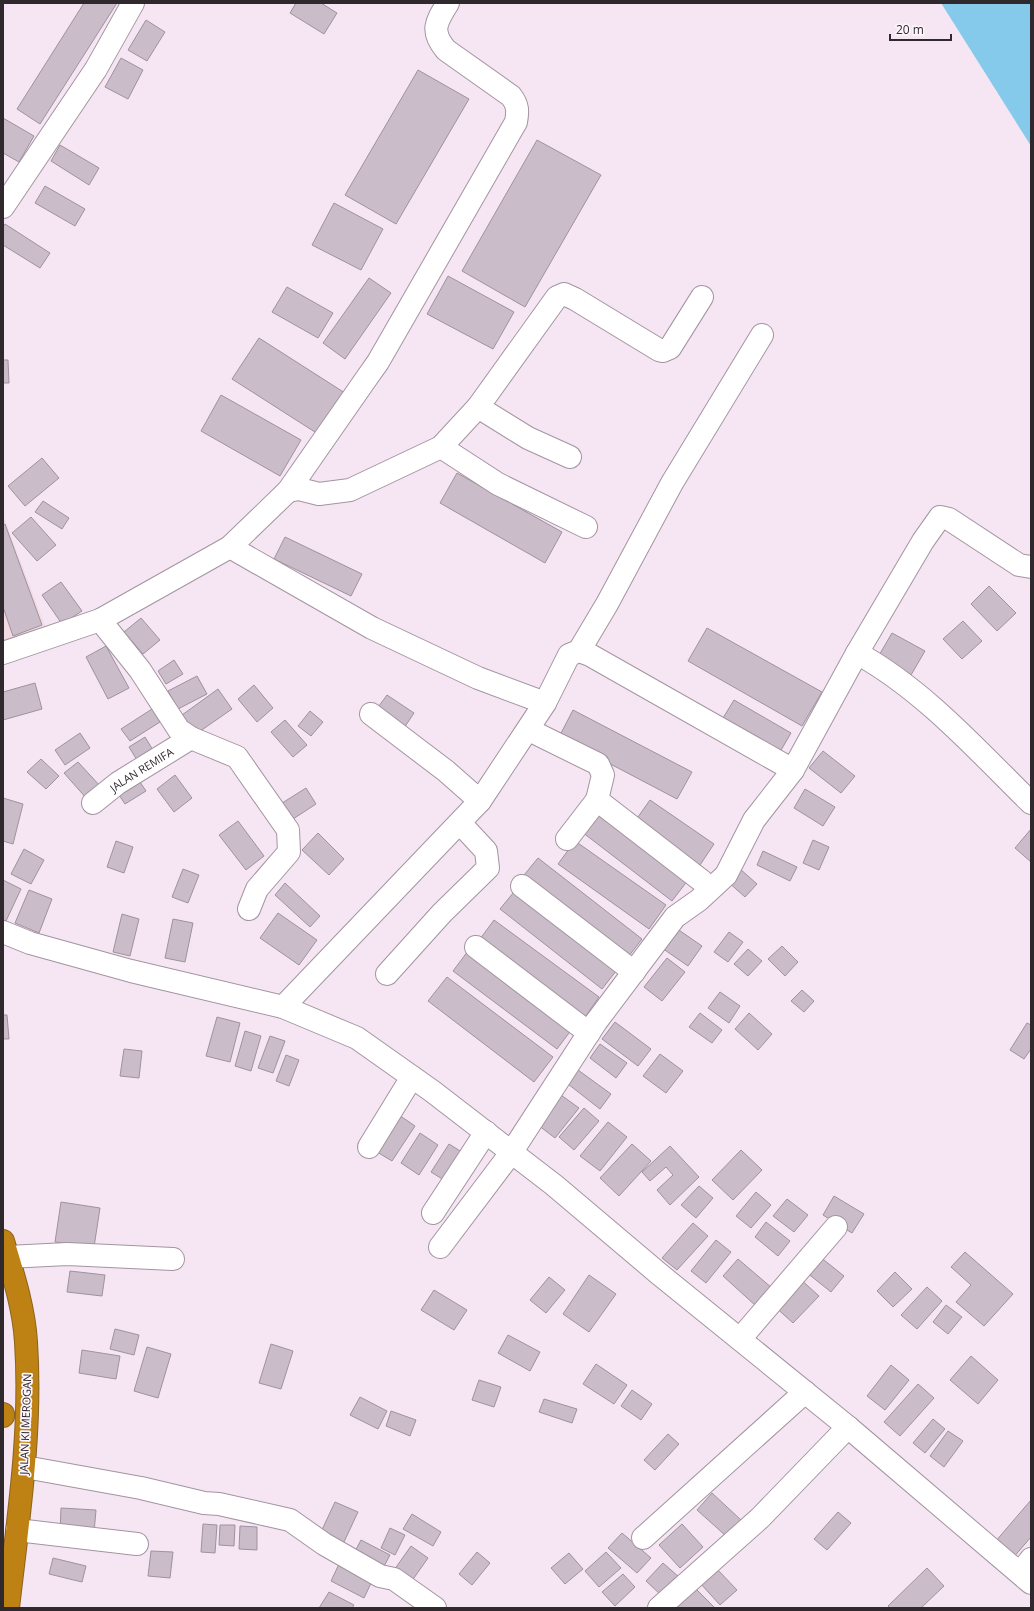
<svg xmlns="http://www.w3.org/2000/svg" width="1034" height="1611" font-family="'Open Sans',sans-serif">
  <style>
    .education { fill: #f3dae3 }
    .water { fill: #85caeb }
    .building { fill: #cbbcc9; stroke: #9f919e }
    .lines { fill: none; stroke-linecap: round; stroke-linejoin: round }
    .minor-casing { stroke: #a394a1; stroke-width: 24 }
    .highway-casing { stroke: #8c631d; stroke-width: 24 }
    .minor { stroke: #fff; stroke-width: 22 }
    .highway { stroke: #be8214; stroke-width: 22 }
    .labels { text-anchor: middle; dominant-baseline: central; stroke-width: 3.5; stroke-linejoin: round; paint-order: stroke }
    .street-label { font-size: 11px; fill: #2f292e; stroke: #fdf7fc }
  </style>
  <rect width="100%" height="100%" fill="#f6e6f4"/>
  <!-- education -->
  <path class="education" d="M3,515L46,629L3,642Z"/>
  <!-- water -->
  <path class="water" d="M941,3H1031V146Z"/>
  <!-- building -->
  <path class="building" d="M84,3H117L40,124L17,109Z
    M296,3H321L337,13L324,34L290,13Z
    M146,20L165,32L147,61L128,50Z
    M121,58L143,70L128,99L105,87Z
    M418,70L469,99L396,224L345,195Z
    M3,118L34,136L19,162L3,153Z
    M537,140L601,175L525,307L462,271Z
    M60,145L99,168L89,185L51,161Z
    M45,186L85,209L75,226L35,203Z
    M334,203L383,229L361,270L312,245Z
    M5,224L50,253L40,268L3,245V227Z
    M448,276L514,312L493,349L427,314Z
    M369,278L391,293L345,359L323,343Z
    M287,287L333,313L318,338L272,312Z
    M259,338L345,393L318,434L232,379Z
    M3,360H8L9,383H3Z
    M221,395L301,440L280,476L201,431Z
    M42,458L59,478L25,506L8,486Z
    M457,473L562,532L545,563L440,503Z
    M43,501L69,518L62,529L35,512Z
    M31,517L56,545L37,561L12,533Z
    M5,524L42,625L13,636L3,607V525Z
    M285,537L362,574L351,596L274,559Z
    M61,582L82,611L62,624L42,595Z
    M989,586L1016,613L997,631L971,604Z
    M141,618L160,640L143,654L124,632Z
    M963,621L982,641L962,659L943,639Z
    M707,628L822,692L802,726L688,661Z
    M892,633L925,651L911,675L878,657Z
    M106,646L129,688L108,699L86,657Z
    M174,660L183,674L166,684L158,671Z
    M197,676L207,694L178,709L168,691Z
    M35,683L42,709L3,720V692Z
    M254,685L273,708L257,722L238,699Z
    M218,689L232,709L196,734L182,715Z
    M387,695L414,713L404,728L376,710Z
    M734,700L791,733L777,757L720,723Z
    M152,709L160,722L130,741L121,729Z
    M573,710L692,772L677,799L559,737Z
    M310,711L323,722L311,736L298,726Z
    M285,720L307,745L293,757L271,732Z
    M80,733L90,748L65,765L55,750Z
    M145,737L156,755L140,765L129,747Z
    M823,751L855,776L841,793L809,768Z
    M41,759L59,776L46,789L27,772Z
    M78,762L101,787L87,799L64,773Z
    M175,775L192,798L174,812L157,789Z
    M136,776L146,791L125,804L115,789Z
    M306,788L316,804L290,821L279,805Z
    M805,789L835,807L823,826L794,808Z
    M3,798L23,804L13,844L3,841Z
    M650,800L714,844L698,868L633,824Z
    M598,812L688,880L672,901L582,832Z
    M238,821L264,856L246,870L219,835Z
    M1031,829V862L1015,848Z
    M318,833L344,859L329,875L302,850Z
    M813,840L829,847L819,870L803,863Z
    M116,841L133,847L124,873L107,867Z
    M575,841L666,905L649,929L558,864Z
    M24,849L44,860L31,884L11,874Z
    M763,851L797,867L790,881L757,865Z
    M538,858L642,939L625,961L520,880Z
    M739,868L757,884L745,897L727,881Z
    M183,869L199,875L188,903L172,897Z
    M3,880L21,889L6,921L3,920Z
    M285,883L320,916L310,927L275,895Z
    M518,887L620,966L602,989L500,909Z
    M29,890L52,899L39,933L15,923Z
    M278,913L317,940L299,965L260,938Z
    M122,914L139,919L130,956L113,952Z
    M173,919L193,923L185,962L165,958Z
    M494,920L599,997L583,1020L477,943Z
    M673,926L702,946L688,966L659,946Z
    M729,932L743,942L728,962L714,952Z
    M782,946L798,962L785,976L768,959Z
    M471,947L575,1025L557,1049L453,971Z
    M748,949L762,961L748,976L734,964Z
    M667,958L685,972L662,1001L644,987Z
    M447,977L553,1057L534,1082L428,1001Z
    M802,990L814,1001L804,1012L791,1001Z
    M720,992L740,1006L729,1023L708,1008Z
    M700,1013L722,1030L712,1043L689,1027Z
    M749,1013L772,1034L758,1050L735,1029Z
    M3,1015H7L9,1039H3Z
    M217,1017L240,1023L230,1062L206,1056Z
    M615,1022L651,1049L638,1066L602,1039Z
    M1027,1023L1031,1025V1049L1024,1059L1010,1050Z
    M245,1031L261,1036L251,1071L235,1066Z
    M270,1036L285,1041L273,1073L258,1068Z
    M600,1044L627,1063L616,1078L590,1058Z
    M124,1049L142,1051L139,1078L120,1076Z
    M660,1054L683,1071L666,1093L643,1076Z
    M286,1055L299,1060L289,1086L276,1081Z
    M578,1070L611,1094L600,1109L568,1084Z
    M561,1095L579,1108L555,1138L538,1125Z
    M584,1108L599,1121L574,1150L559,1137Z
    M396,1113L415,1126L392,1161L372,1149Z
    M608,1122L627,1137L600,1171L580,1156Z
    M420,1133L438,1145L419,1175L401,1163Z
    M449,1144L465,1154L447,1182L431,1172Z
    M632,1144L651,1161L619,1196L600,1178Z
    M670,1146L699,1177L670,1205L657,1190L673,1175L666,1167L650,1181L642,1172Z
    M741,1150L762,1170L733,1200L712,1180Z
    M699,1186L713,1198L696,1218L681,1205Z
    M756,1192L771,1205L751,1228L736,1216Z
    M834,1196L864,1214L852,1233L823,1215Z
    M787,1199L808,1215L794,1232L773,1216Z
    M61,1202L100,1208L94,1247L55,1242Z
    M766,1222L790,1241L778,1256L755,1237Z
    M693,1223L708,1236L677,1270L662,1258Z
    M716,1240L731,1252L706,1283L691,1271Z
    M965,1252L1013,1294L984,1326L956,1302L971,1285L951,1267Z
    M819,1256L844,1276L831,1292L806,1272Z
    M738,1259L772,1288L756,1306L723,1276Z
    M70,1271L105,1275L102,1296L67,1292Z
    M895,1272L912,1289L893,1307L877,1291Z
    M589,1275L616,1294L589,1332L563,1314Z
    M549,1277L565,1290L546,1313L530,1300Z
    M798,1277L819,1296L793,1323L772,1304Z
    M927,1287L942,1301L917,1329L901,1315Z
    M434,1290L467,1310L454,1330L421,1310Z
    M946,1305L962,1317L948,1334L933,1322Z
    M115,1329L139,1335L134,1355L110,1349Z
    M508,1335L540,1352L530,1371L498,1353Z
    M271,1344L293,1351L281,1389L259,1383Z
    M147,1347L171,1354L158,1398L134,1391Z
    M82,1350L120,1356L116,1379L79,1373Z
    M971,1356L998,1380L978,1404L950,1380Z
    M596,1364L627,1385L614,1404L583,1384Z
    M891,1365L909,1380L885,1410L867,1396Z
    M479,1380L501,1387L494,1407L472,1400Z
    M918,1384L934,1398L900,1436L884,1422Z
    M632,1390L652,1404L641,1420L621,1406Z
    M360,1397L387,1411L378,1429L350,1415Z
    M544,1399L577,1409L572,1423L539,1412Z
    M391,1411L416,1420L410,1436L386,1426Z
    M933,1419L945,1429L925,1453L913,1443Z
    M948,1431L963,1441L944,1467L930,1456Z
    M668,1434L679,1444L655,1470L644,1460Z
    M712,1493L741,1520L726,1536L697,1510Z
    M1031,1500V1537L1013,1558L995,1542Z
    M335,1502L358,1512L343,1544L320,1534Z
    M61,1508L96,1510L94,1533L60,1531Z
    M838,1512L851,1523L827,1550L814,1539Z
    M412,1514L441,1532L433,1546L403,1529Z
    M203,1524L217,1525L215,1553L201,1552Z
    M682,1524L703,1547L680,1568L659,1545Z
    M220,1525H235L234,1546L219,1545Z
    M240,1526L257,1527V1550L239,1549Z
    M390,1528L405,1535L395,1555L381,1548Z
    M622,1533L651,1558L637,1573L608,1548Z
    M361,1540L390,1555L381,1572L352,1557Z
    M411,1546L428,1558L409,1585L392,1573Z
    M151,1551L173,1552L170,1578L148,1576Z
    M477,1552L490,1563L472,1585L459,1574Z
    M606,1552L621,1568L599,1587L585,1571Z
    M569,1553L583,1569L565,1584L551,1568Z
    M53,1558L86,1566L82,1582L49,1574Z
    M340,1562L373,1579L364,1598L331,1581Z
    M663,1563L679,1577L661,1595L646,1581Z
    M716,1568L737,1590L720,1605L700,1583Z
    M927,1568L944,1586L921,1608H890L888,1606Z
    M623,1574L635,1587L615,1606L602,1592Z
    M690,1583L715,1608H680L672,1600Z
    M329,1592L354,1605L352,1608H319Z"/>
  <g class="lines">
    <!-- minor casing -->
    <g class="minor-casing">
      <g id="minor">
        <path d="M3,207L96,69L133,3"/>
        <path d="M478,407L528,438L570,457"/>
        <path d="M441,447L498,484L586,527"/>
        <path d="M288,491L299,489L319,494L350,490L441,447L478,407L557,297L564,294L575,299L659,350L663,351L670,348L702,297"/>
        <path d="M230,547L372,628L478,678L545,703"/>
        <path d="M100,620L140,670L179,730L191,738L237,757L288,830L289,852L257,889L249,909"/>
        <path d="M579,651L607,604L672,483L762,335"/>
        <path d="M3,653L100,620L230,547L288,491L366,379L378,362L516,122C518,111 518,105 511,96L446,50C430,31 436,22 448,3"/>
        <path d="M857,653L923,541L940,517L949,519L1019,565L1031,567"/>
        <path d="M371,714L446,771L480,801"/>
        <path d="M529,730L598,764L603,775L597,800L702,881"/>
        <path id="s1" d="M93,803L118,783L191,738"/>
        <path d="M567,839L597,800"/>
        <path d="M522,886L634,972"/>
        <path d="M3,932L30,943L131,971L283,1007L357,1038L432,1091L554,1185L658,1273L848,1427L1031,1583"/>
        <path d="M476,947L589,1033"/>
        <path d="M387,974L442,913L488,868L486,851L460,823"/>
        <path d="M283,1007L480,801L545,703L569,655L579,651L590,655L793,770"/>
        <path d="M369,1147L412,1077"/>
        <path d="M433,1213L486,1132"/>
        <path d="M440,1247L511,1153L596,1022L675,917L699,900L726,875L754,820L793,770L857,653C924,690 977,750 1031,803"/>
        <path d="M8,1257L67,1254L173,1259"/>
        <path d="M740,1339L836,1227"/>
        <path d="M25,1467L141,1488L204,1503L219,1504L290,1520L324,1544L380,1576L394,1579L435,1608"/>
        <path d="M17,1530L137,1544"/>
        <path d="M643,1538L805,1392"/>
        <path d="M1020,1573L1031,1559"/>
        <path d="M659,1608L760,1518L848,1427"/>
      </g>
    </g>
    <!-- highway casing -->
    <g class="highway-casing">
      <path id="highway" d="M3,1241C13,1274 24,1308 26,1342C32,1431 18,1520 8,1608
        M3,1414V1416"/>
    </g>
    <!-- minor -->
    <use href="#minor" class="minor"/>
    <!-- highway -->
    <use href="#highway" class="highway"/>
  </g>
  <g class="labels">
    <!-- street labels -->
    <g class="street-label">
      <text stroke="none"><textPath href="#s1" startOffset="59">JALAN REMIFA</textPath></text>
      <text transform="translate(25 1424) rotate(-88)">JALAN KI MEROGAN</text>
    </g>
  </g>
  <!-- border -->
  <rect width="1034" height="1611" fill="none" stroke="#2f292e" stroke-width="8"/>
  <!-- scale -->
  <path d="M890 34v6h61v-6" fill="none" stroke="#2f292e" stroke-width="2"/>
  <text x="896" y="34" font-size="12" fill="#2f292e" stroke="#fdf7fc" stroke-width="3" paint-order="stroke">20 m</text>
</svg>
